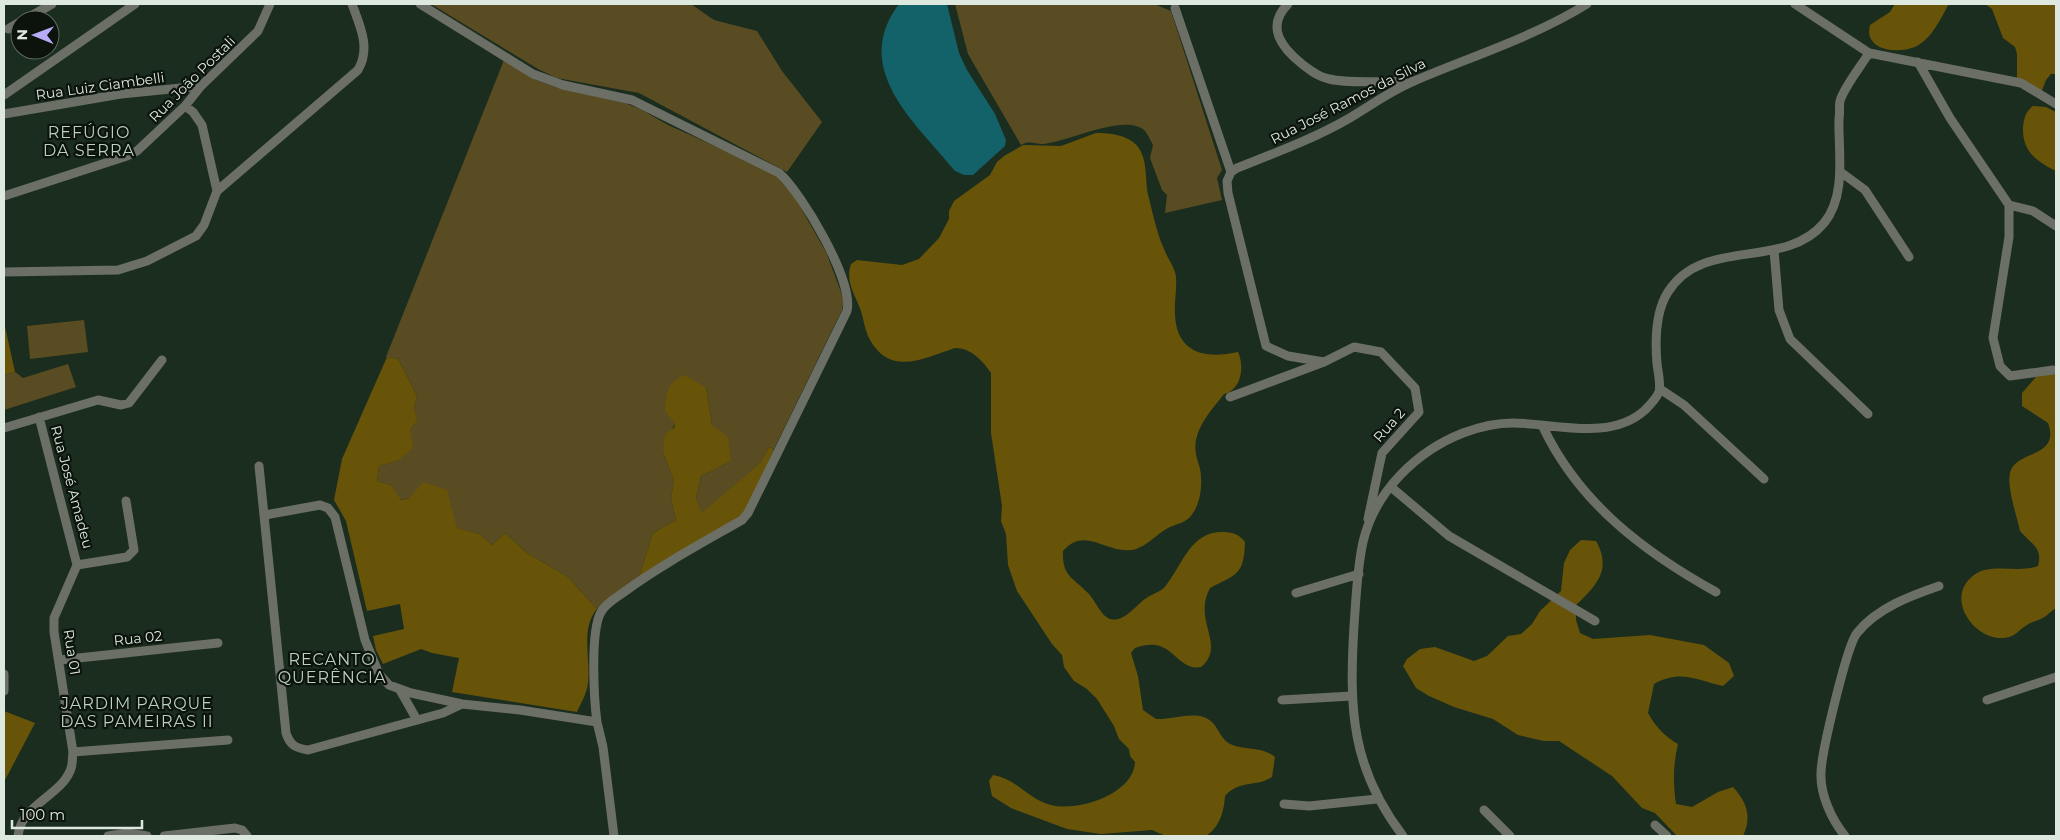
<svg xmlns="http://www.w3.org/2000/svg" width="2060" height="840" font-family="Montserrat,sans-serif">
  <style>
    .green { fill: #594c22 }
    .forest { fill: #685408 }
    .water { fill: #136169 }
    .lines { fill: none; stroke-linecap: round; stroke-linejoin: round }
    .minor { stroke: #6c6f65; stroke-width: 9 }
    .labels { text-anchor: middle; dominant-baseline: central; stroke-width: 4.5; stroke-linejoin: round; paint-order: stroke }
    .street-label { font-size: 14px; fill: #dde9de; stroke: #0b130c }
    .quarter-label { font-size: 16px; letter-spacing: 1px; fill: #bbd1be; stroke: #0b130c }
  </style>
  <rect width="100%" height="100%" fill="#1b2d1e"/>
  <!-- green -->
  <path class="green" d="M431,4H691L714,20L757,31L782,71L822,122L787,172L639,93L557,78L538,69Z
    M955,4H1154L1171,11L1222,170L1217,178L1222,200L1165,213L1167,195L1162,190L1150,158L1153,145C1151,141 1148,135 1145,131C1125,112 1067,143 1043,144C1033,144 1030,140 1021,145L968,54Z
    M504,60L536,80L555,87L625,103L642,110L668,125L755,164L776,176L794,196L826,252L844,300L842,310L774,449L769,447L760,463L702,514L696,498L701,476L731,461L712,425L706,388L675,423L663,452L674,481L671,498L676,520L653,533L639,577L597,609L568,577L527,553L505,533L492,545L480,534L456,528L410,498L400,500L391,485L377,481L379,466L397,461L410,430L418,420L414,409L417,396L398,359L386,357Z
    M84,320L88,352L30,359L27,326Z
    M68,364L76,387L4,410V375L15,372L23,378Z"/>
  <!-- forest -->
  <path class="forest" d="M1895,4H1949C1940,19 1933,37 1917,46C1899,55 1863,51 1870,25L1890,12Z
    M1985,4H2056V74H2051L2046,80L2041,93L2017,82V54L2015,47L2003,38L1992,9Z
    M2033,106L2046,107L2056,112V171C2036,161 2022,151 2023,127C2024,118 2026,111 2033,106Z
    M1096,133C1110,133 1129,135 1138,147C1149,162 1144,182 1149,198C1153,215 1157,233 1164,249C1167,258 1175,267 1176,277C1177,290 1174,303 1175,315C1177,354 1206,359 1238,352C1245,367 1241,390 1224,394C1214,407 1199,423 1196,440C1193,457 1201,464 1201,477C1202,490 1199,507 1190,517C1184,523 1177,524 1170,527C1157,533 1145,549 1131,550C1105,553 1085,526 1063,551C1062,577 1073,577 1088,593C1095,600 1101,616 1110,619C1124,623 1136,605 1145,599C1153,593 1162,592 1167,584C1183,563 1191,532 1222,532C1232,532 1239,534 1245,542C1244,576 1236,574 1210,588C1192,621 1227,645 1201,667C1181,671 1174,647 1155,645C1148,644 1141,646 1135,648L1131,653L1138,676L1143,710L1156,719C1174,720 1199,708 1213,723C1219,730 1222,740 1230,744C1245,751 1262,746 1275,757L1272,777C1255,788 1240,779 1225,796C1224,811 1220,827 1206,836H1166L1152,830L1101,834L1067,829L1011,808L992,796L989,781L993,775C1017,779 1029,800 1051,805C1078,812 1134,794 1135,762L1130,756L1129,749L1119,739L1114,726L1097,699L1087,689L1074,681L1064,667L1062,655L1052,644L1017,591L1008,565L1006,534L1001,521L1002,506L991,433V373C982,360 971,348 955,348C924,358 891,377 870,340C865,331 864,321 861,311C855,294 845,282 851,264L857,260L902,265L919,259L939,238L949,219V211L954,201L990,175L997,162L1004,156L1023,145L1061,146Z
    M4,322L15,372L4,375Z
    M387,357L398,359L417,396L414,409L418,420L410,430L413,448L397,461L379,466L377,481L391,485L401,500L410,498L423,482L447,490L457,528L480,534L492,545L505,533L527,553L568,577L597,609C580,629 591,658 588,683C587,693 581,703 577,712L452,692L459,658L432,653L421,649L383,664L376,650L373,636L404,629L400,604L367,611L346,521L334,500L342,459Z
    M2056,373V608C2051,611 2047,616 2041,619C2036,621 2031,622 2027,625C2018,630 2016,637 2004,638C1973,640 1944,597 1974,575C1991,562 2019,574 2038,566C2043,547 2031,544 2020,531C2017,516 2005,483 2011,470C2019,450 2060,458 2048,423L2022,406V393L2036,377Z
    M685,375L706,388L712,425L728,437L731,461L701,476L696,498L702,513L760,463L769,447L774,449L747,509L740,516L639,577L653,533L676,520L671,498L674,481L663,452L665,434L674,428L675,423L665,411C666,393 667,383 685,375Z
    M1581,540L1596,541C1612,569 1597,585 1576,605V620L1580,633L1593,639L1650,635L1704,645L1729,663L1734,676L1723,686C1696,680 1680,669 1654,684L1648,713C1656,727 1664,736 1678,744C1673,764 1673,784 1676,804L1692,807L1718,792L1733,787C1747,802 1752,817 1743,836H1677L1655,813L1642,808L1612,776L1559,741H1544L1518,735L1493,719L1454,707L1429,696L1416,688L1403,666L1407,659L1420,649L1435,647L1474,661L1487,656L1508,636L1521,634L1532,624L1540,611L1561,591L1564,563L1570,550Z
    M4,711L35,723L4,782Z"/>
  <!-- water -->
  <path class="water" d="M899,4H947L959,53L967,70L995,114L1006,140L1005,146L973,175H964L955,171C916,123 850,69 899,4Z"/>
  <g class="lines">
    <!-- minor -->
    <path class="minor" d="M420,4L533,74L563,85L632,100L779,173C802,193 854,281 847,311L748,513L742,520C702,543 661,565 624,592C616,598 606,603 601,612C590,631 594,700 597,722
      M1288,4C1265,27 1282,48 1302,64C1310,70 1318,77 1329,79C1350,84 1386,81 1409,81
      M1795,4L1869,53L2021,83L2056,104
      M1175,8L1231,172L1227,181L1228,193L1266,346L1288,356L1324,362
      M24,20L52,4
      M8,29L20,22
      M1918,62L1950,118L2009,205L2033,211L2056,226
      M4,95L135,4
      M4,114L121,94L201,86
      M1231,172L1237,168C1275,153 1313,139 1348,119C1370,106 1390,91 1414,81C1472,56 1532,38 1587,4
      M1842,173L1865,190L1909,257
      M217,191L358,70C371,48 360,26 352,4
      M4,196L127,156L137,151L185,106L201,86L258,31L270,4
      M2009,205V237L1993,338L2000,366L2010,376L2053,370
      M1774,250L1779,310L1790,339L1868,414
      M4,272L118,270L147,261L196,236L204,225L217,191L202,125L193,112L185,106
      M1660,389L1684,405L1764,479
      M1230,397L1324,362L1354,347L1381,352L1415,388L1419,412L1382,453L1368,519
      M39,417L77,565
      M1543,427C1579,503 1644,552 1716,592
      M4,428L98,400L121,405L129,403L162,360
      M259,466L286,733C290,745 295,748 308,750L443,713L462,704
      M1391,487L1449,536L1595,621
      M265,515L320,505L328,508L335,517L365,640L379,674L389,685L411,693L462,704L520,710L597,722L603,747L614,836
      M77,565L127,557L134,550L126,501
      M1296,593L1359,574
      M60,660L218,643
      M4,674V691
      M400,690L417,720
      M1282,700L1352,696
      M1987,700L2056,677
      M73,752L228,740
      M1284,804L1309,806L1377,799
      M1484,810L1510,836
      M1655,825L1667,836
      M18,836C21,805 60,796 70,771C73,766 72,758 73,752L54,632V618L77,565
      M108,836L127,833L147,836
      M164,836L235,828L242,830L247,836
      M1403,836C1351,768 1349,709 1354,626C1356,599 1357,569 1363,542C1375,491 1417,451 1463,433C1479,427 1497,423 1513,423C1554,423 1610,442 1645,410C1651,404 1656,399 1659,392C1661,384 1658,372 1657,364C1655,340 1655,312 1668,292C1703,236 1784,271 1824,223C1847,195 1838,151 1839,119C1840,114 1839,106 1840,101C1844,87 1861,66 1869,53
      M1845,836C1832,820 1820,795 1821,773C1821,754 1847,645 1857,633C1877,608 1910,596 1939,586"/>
  </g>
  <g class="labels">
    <!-- street labels -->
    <g class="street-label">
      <text transform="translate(192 79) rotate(-45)">Rua João Postali</text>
      <text transform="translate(100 86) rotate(-8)">Rua Luiz Ciambelli</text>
      <text transform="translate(1348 101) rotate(-27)">Rua José Ramos da Silva</text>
      <text transform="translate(1389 425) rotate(-49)">Rua 2</text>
      <text transform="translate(72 487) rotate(75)">Rua José Amadeu</text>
      <text transform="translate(138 638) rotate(-6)">Rua 02</text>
      <text transform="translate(72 652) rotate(81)">Rua 01</text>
    </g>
    <!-- quarter labels -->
    <g class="quarter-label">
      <text x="89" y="132">REFÚGIO<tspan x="89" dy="18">DA SERRA</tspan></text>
      <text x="332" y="659">RECANTO<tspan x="332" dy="18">QUERÊNCIA</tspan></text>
      <text x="137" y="703">JARDIM PARQUE<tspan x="137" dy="18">DAS PAMEIRAS II</tspan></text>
    </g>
  </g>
  <!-- border -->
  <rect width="2060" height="840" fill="none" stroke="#dde9de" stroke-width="10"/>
  <!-- north arrow -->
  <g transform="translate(35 35) rotate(271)"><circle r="24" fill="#0b130c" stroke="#5f6960"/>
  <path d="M0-4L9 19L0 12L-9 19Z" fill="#b7abf8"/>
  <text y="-8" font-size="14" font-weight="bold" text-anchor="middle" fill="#dde9de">N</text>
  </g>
  <!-- scale -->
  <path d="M12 820v8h130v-8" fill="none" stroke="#dde9de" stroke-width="2.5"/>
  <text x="20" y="820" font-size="15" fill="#dde9de" stroke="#0b130c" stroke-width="4" paint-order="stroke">100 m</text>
</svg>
